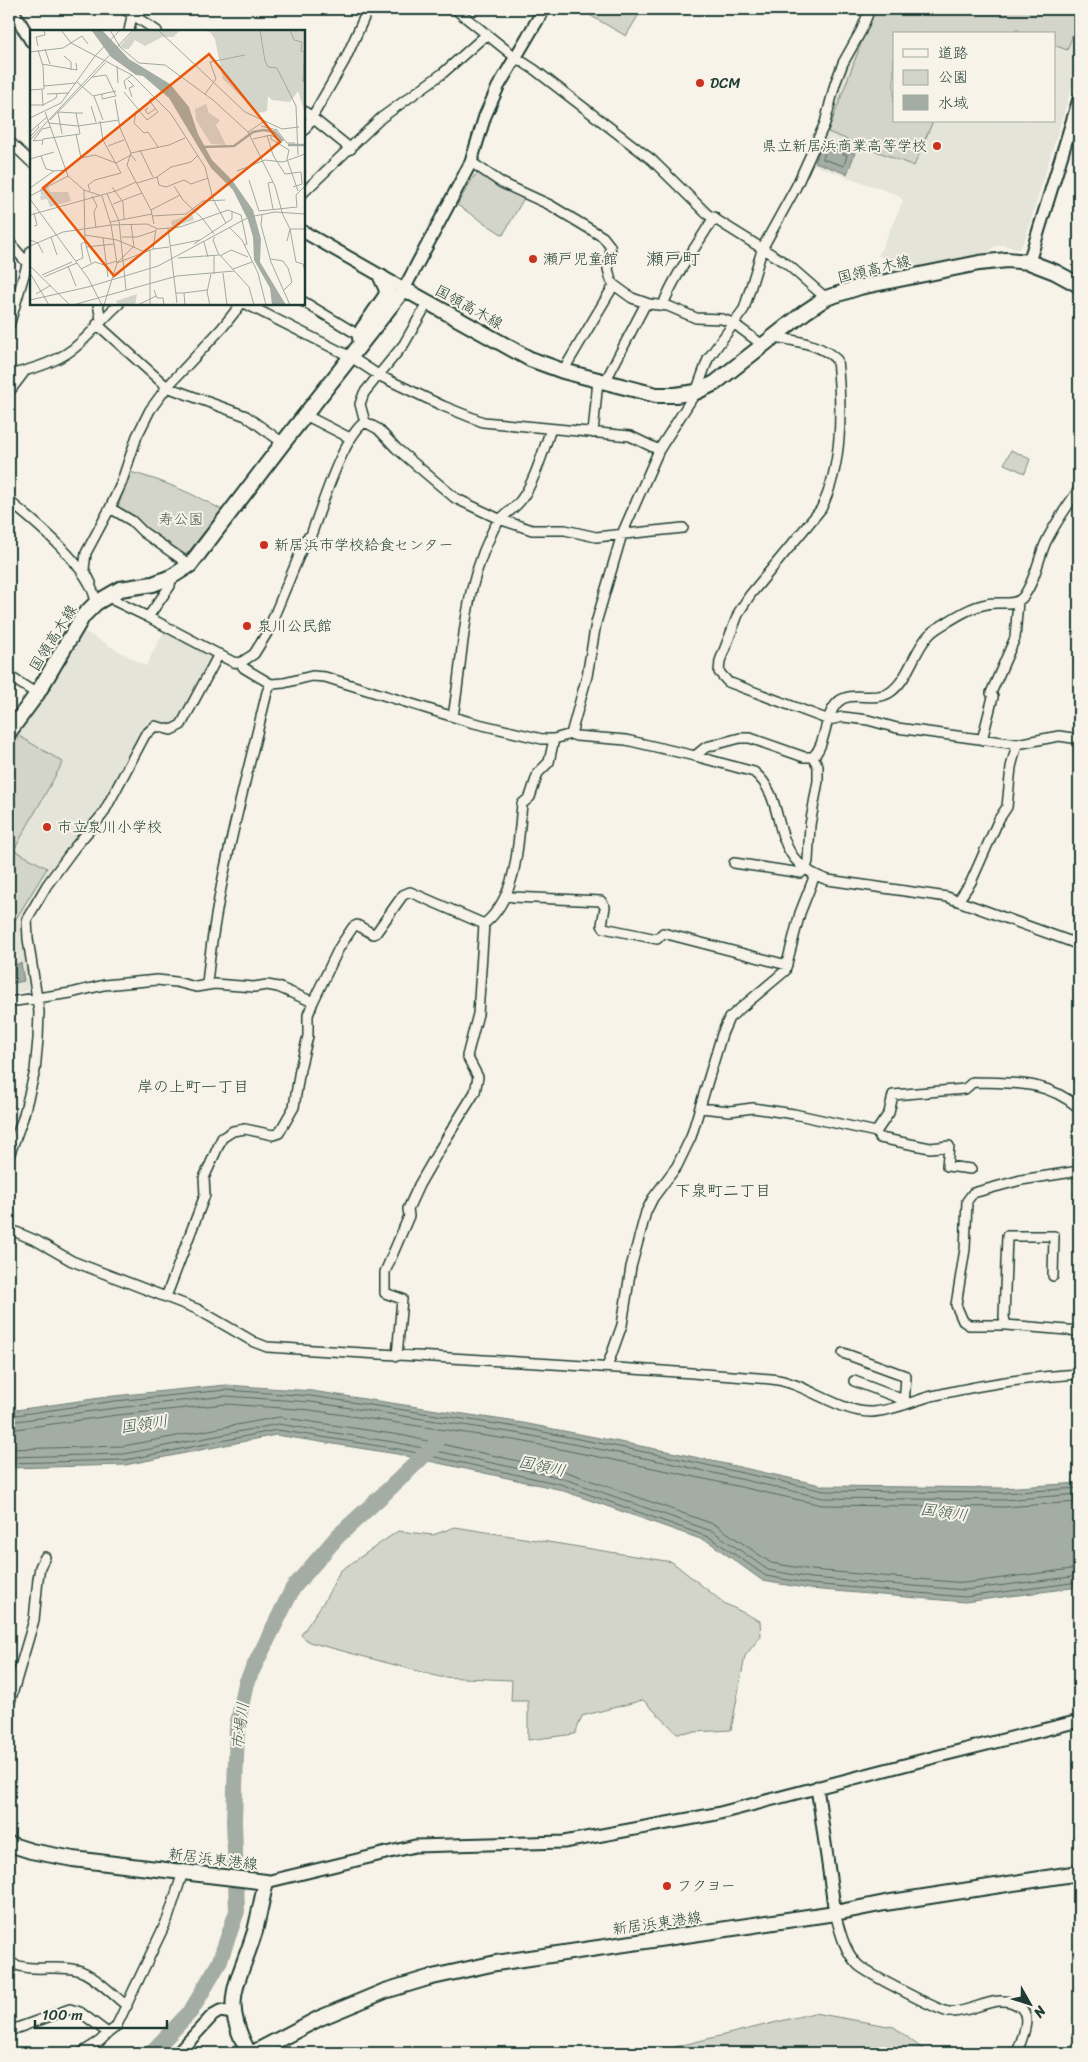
<svg xmlns="http://www.w3.org/2000/svg" width="1088" height="2062" font-family="Sriracha,'Klee One',sans-serif">
  <style>
    .built { fill: #e5e4d9; fill-rule: evenodd }
    .green { fill: #d3d5ca; stroke: #79897f }
    .water { fill: #a4ada3; stroke: #6f8077 }
    .lines { fill: none; stroke-linecap: round; stroke-linejoin: round }
    .shore { stroke: #546a60; stroke-width: 1 }
    .river { stroke: #a4ada3; stroke-width: 16 }
    .minor-casing { stroke: #1f3d34; stroke-width: 12 }
    .tertiary-casing { stroke: #1f3d34; stroke-width: 15 }
    .secondary-casing { stroke: #1f3d34; stroke-width: 18 }
    .minor { stroke: #f7f3e8; stroke-width: 9 }
    .tertiary { stroke: #f7f3e8; stroke-width: 11 }
    .secondary { stroke: #f7f3e8; stroke-width: 14 }
    .poi-dot { fill: #c8321e; stroke: #f7f3e8; stroke-width: 2 }
    .labels { text-anchor: middle; dominant-baseline: central; stroke-width: 4; stroke-linejoin: round; paint-order: stroke }
    .poi-label { font-size: 15px; fill: #1f3d34; stroke: #f7f3e8; text-anchor: start }
    .street-label { font-size: 15px; fill: #1f3d34; stroke: #f7f3e8 }
    .park-label { font-size: 15px; fill: #435b52; stroke: #f7f3e8 }
    .neighbourhood-label { font-size: 16px; fill: #1f3d34; stroke: #f7f3e8 }
    .water-label { font-size: 16px; font-style: italic; fill: #405950; stroke: #f7f3e8 }
    .quarter-label { font-size: 18px; fill: #1f3d34; stroke: #f7f3e8 }
    .inset-river { fill: none; stroke: #a4ada3; stroke-width: 2.5 }
    .inset-road { fill: none; stroke: #a1aaa0; stroke-width: 1 }
    .view { fill: #e8590c; fill-opacity: 0.15; stroke: #e8590c; stroke-width: 2.5 }
    .inset-edge { fill: none; stroke: #1f3d34; stroke-width: 2.5 }
  </style>
  <rect width="100%" height="100%" fill="#f7f3e8"/>
  <filter id="ink" filterUnits="userSpaceOnUse"><feTurbulence type="fractalNoise" baseFrequency=".02" numOctaves="2"/><feDisplacementMap in="SourceGraphic" scale="10" xChannelSelector="R" yChannelSelector="G"/><feConvolveMatrix kernelMatrix="1 2 1 2 8 2 1 2 1" color-interpolation-filters="sRGB"/></filter>
  <g filter="url(#ink)">
    <!-- built -->
    <path class="built" d="M874,9H1079V64L1024,242L1019,249L1003,245L993,247L989,254L890,274L891,261L878,256L903,201L898,195L811,164L830,123L844,69ZM894,34H1054V121H894Z
      M83,631L146,666L164,631L214,657L178,722L169,727L151,722L102,806L67,847L25,915L30,987L26,991L9,994V744L52,684Z"/>
    <!-- green -->
    <path class="green" d="M579,9H642L626,36Z
      M874,9H1079V19L1067,50L1054,45V34H1026L1016,29L1014,34H894V121H933L914,166L828,132Z
      M480,173L524,198L503,235L457,205L474,176Z
      M1011,450L1030,459L1025,473L1004,464Z
      M130,472C162,480 194,494 222,510L186,555L120,512L118,507Z
      M19,736L63,762L14,850L47,868L9,930V750Z
      M455,1527L672,1562L724,1603L760,1621L761,1636L745,1656L731,1730L677,1733L643,1700L582,1716L575,1734L528,1740V1701H511L512,1680L440,1677L309,1642L301,1635L325,1600L340,1571L398,1531L433,1535Z
      M814,2013L894,2027L928,2053H650Z"/>
    <!-- water -->
    <path class="water" d="M823,140L855,153L847,174L815,162Z
      M21,963L24,981L9,984V966Z
      M226,1385L312,1391L523,1423L676,1453L825,1486L1003,1488L1079,1483V1587L965,1602L810,1589L763,1581L709,1542L558,1489L397,1454L276,1435L125,1465L9,1468V1411L114,1396Z"/>
    <g class="lines">
      <!-- shore -->
      <path class="shore" d="M827,148L847,155L844,166L823,159Z
        M9,1416L115,1401L226,1390L311,1396L523,1428L675,1458L824,1491L1003,1493L1079,1488
        M9,1422L116,1408L226,1396L311,1402L522,1434L674,1464L823,1498L1003,1500L1079,1494
        M9,1430L117,1415L226,1404L310,1410L520,1441L673,1472L822,1505L1003,1507L1079,1502
        M9,1449L123,1446L279,1417L400,1435L564,1471L716,1525L771,1563L812,1570L965,1583L1079,1568
        M9,1457L124,1454L278,1424L399,1443L562,1478L714,1532L768,1570L811,1578L965,1590L1079,1576
        M9,1463L125,1460L277,1430L398,1449L560,1484L711,1538L766,1576L810,1584L965,1597L1079,1582"/>
      <!-- river -->
      <path class="river" d="M151,2053L191,2011L219,1963L237,1911L234,1821L237,1727L246,1683L293,1588L338,1536L387,1491L436,1444"/>
      <!-- minor casing -->
      <g class="minor-casing">
        <path id="minor" d="M124,9L157,31
          M455,9L515,57L535,70L652,160L707,214L787,264L826,298
          M129,31L133,10
          M304,111L351,149
          M304,131L345,60L368,9
          M9,141L31,162
          M471,162L502,183L550,205L603,237L610,246L611,254L608,269L611,280L614,285L632,298L649,304L668,306L696,318L722,319L733,323L764,346
          M304,192L381,118L443,73L487,34
          M9,242L27,263
          M304,302L360,336
          M98,304L101,320
          M246,304L351,357L380,376L443,406L483,422L630,436L659,450
          M663,305C675,274 697,246 714,217
          M97,324L167,387L246,416L283,443
          M9,326L31,251
          M775,337C796,341 821,344 837,360C842,409 843,465 821,509L750,595L739,612L720,661L719,672L728,682L829,720L843,717L868,720L897,728L1017,744L1059,736L1079,739
          M563,371L614,285
          M9,375C33,369 62,361 80,343C94,331 105,316 119,304
          M605,382L646,303
          M9,392L25,371
          M305,415L350,438
          M365,422L378,429L396,448L455,498L499,519L532,530H565L596,537L683,528
          M593,433L598,380
          M9,501C35,522 92,568 96,603
          M110,508L132,521L143,532L190,565
          M91,583L84,569L86,553L110,508L121,484L137,436L150,410L167,387L222,328L241,304
          M109,594L115,601L148,617L170,586L171,577
          M148,617L233,662L240,663L244,668L271,684L284,683L312,676L325,677L470,722L542,739H554L571,734L576,736L626,740L695,756L754,772C792,803 763,858 828,880L947,897L1072,942L1079,946
          M240,663L254,654L267,633L306,539L311,535C321,509 343,436 365,422L360,404L364,393L404,344L428,302
          M9,676L37,694
          M453,716C459,682 461,648 467,614C471,586 481,555 493,530C499,516 513,511 521,500C535,481 543,451 551,429
          M571,734L587,676L596,623L622,534L659,450L696,392L708,359L744,309L763,247L796,187L825,123L835,84L843,63L861,31L870,9
          M982,740L993,697L991,693L1015,638L1018,601
          M695,756L706,747L740,738H750L804,757H813
          M734,863L801,873L806,868L808,861L810,825L818,781V766L813,757C827,743 823,717 838,702C851,690 873,702 889,693C911,679 914,644 936,629C951,620 969,607 987,604C998,601 1015,607 1023,597C1034,583 1038,561 1045,544C1054,524 1067,507 1079,489
          M506,895L513,897L601,901L605,907L602,925L604,928L657,939L663,933L787,965
          M958,901L971,882L999,819L1007,807L1011,767L1017,744
          M207,984C216,885 244,789 267,692L271,684
          M9,1002L71,993L104,985L157,980L176,982L196,987L214,984L254,987L267,985L278,987L313,1002
          M700,1108L730,1111L753,1108L794,1114L876,1132L889,1113L893,1095L965,1089L973,1082C1014,1083 1046,1080 1079,1108
          M876,1132L880,1138L930,1148L949,1146L947,1166L971,1169
          M9,1156L23,1118L35,1071L38,1039L39,1012L28,939L27,919L47,885L75,847L103,814L145,735L155,726L171,730L181,725L219,654
          M1079,1171L1021,1180L973,1193L967,1201L965,1249L956,1305L963,1321L969,1325H1006L1079,1331
          M9,1229L37,1241L72,1261L197,1309L254,1342L267,1347C435,1358 603,1365 771,1379C805,1382 839,1413 872,1412C893,1411 912,1401 932,1396C980,1385 1030,1377 1079,1374
          M166,1297L205,1195L204,1178L222,1138L233,1131L245,1129L273,1135L279,1133L294,1107L300,1069L308,1036V1015L313,1002L339,948L353,927L357,925L373,934L376,933L403,895L410,892L484,924
          M1006,1325L1004,1317L1007,1236H1054L1053,1276
          M843,1353L906,1376L904,1405
          M397,1356L402,1299L385,1293V1272L409,1216L408,1209L419,1185L438,1152L475,1092L478,1077L467,1056L478,1014L484,924C518,897 518,843 522,804L530,797L538,773L549,762L554,739
          M607,1367L622,1325L631,1267L646,1212L653,1198L677,1166L691,1137L722,1034L729,1018L785,971L800,913L815,875
          M854,1381L904,1400
          M9,1705L34,1620L38,1579L40,1567L45,1557
          M835,1913C840,1931 844,1951 858,1965C865,1972 939,2011 949,2012C971,2014 1000,1990 1020,2007C1033,2017 1021,2040 1017,2053
          M9,1962C33,1974 53,1964 77,1970C92,1973 114,1996 127,2006
          M9,2031L70,2009L80,2012L108,2033L116,2027L168,1918L183,1872
          M81,2053L100,2041L108,2033"/>
      </g>
      <!-- tertiary casing -->
      <g class="tertiary-casing">
        <path id="tertiary" d="M12,9L31,41
          M304,232L404,289L471,162L485,116L498,87L544,9
          M1029,262L1079,99
          M817,1787L835,1913
          M266,1882L415,1846L564,1842L716,1814L939,1756L1079,1721
          M178,2053L213,2015L220,2011L233,2013"/>
      </g>
      <!-- secondary casing -->
      <g class="secondary-casing">
        <path id="secondary" d="M360,338L363,329L386,296L387,290L381,277
          M9,732L37,694L83,616L96,603L120,589L153,584L171,577L190,565L283,443L404,289L530,359L563,371L656,395H675L696,392L715,383L805,312L826,298L860,287L979,263L1007,260L1029,262L1055,272L1079,285
          M9,1844L31,1851L73,1859L266,1882C262,1898 259,1915 255,1931C239,1984 219,1999 249,2053
          M253,2053L320,2018L385,1991L428,1978L496,1963L835,1913L885,1903L1079,1873"/>
      </g>
      <!-- minor -->
      <use href="#minor" class="minor"/>
      <!-- tertiary -->
      <use href="#tertiary" class="tertiary"/>
      <!-- secondary -->
      <use href="#secondary" class="secondary"/>
    </g>
  </g>
  <!-- markers -->
  <g class="poi-dot">
    <circle cx="700" cy="83" r="5"/>
    <circle cx="937" cy="146" r="5"/>
    <circle cx="533" cy="259" r="5"/>
    <circle cx="264" cy="545" r="5"/>
    <circle cx="247" cy="626" r="5"/>
    <circle cx="47" cy="827" r="5"/>
    <circle cx="667" cy="1886" r="5"/>
  </g>
  <g class="labels">
    <!-- poi labels -->
    <g class="poi-label">
      <text x="710" y="83">DCM</text>
      <text x="927" y="146" text-anchor="end">県立新居浜商業高等学校</text>
      <text x="543" y="259">瀬戸児童館</text>
      <text x="274" y="545">新居浜市学校給食センター</text>
      <text x="257" y="626">泉川公民館</text>
      <text x="57" y="827">市立泉川小学校</text>
      <text x="677" y="1886">フクヨー</text>
    </g>
    <!-- street labels -->
    <g class="street-label">
      <text transform="translate(874 269) rotate(-14)">国領高木線</text>
      <text transform="translate(469 307) rotate(29)">国領高木線</text>
      <text transform="translate(53 638) rotate(-58)">国領高木線</text>
      <text transform="translate(213 1859) rotate(7)">新居浜東港線</text>
      <text transform="translate(657 1923) rotate(-8)">新居浜東港線</text>
    </g>
    <!-- park labels -->
    <g class="park-label">
      <text x="181" y="519">寿公園</text>
    </g>
    <!-- neighbourhood labels -->
    <g class="neighbourhood-label">
      <text x="193" y="1086">岸の上町一丁目</text>
      <text x="723" y="1190">下泉町二丁目</text>
    </g>
    <!-- water labels -->
    <g class="water-label">
      <text transform="translate(144 1424) rotate(-8)">国領川</text>
      <text transform="translate(542 1466) rotate(12)">国領川</text>
      <text transform="translate(944 1512) rotate(8)">国領川</text>
      <text transform="translate(240 1726) rotate(-83)">市場川</text>
    </g>
    <!-- quarter labels -->
    <g class="quarter-label">
      <text x="673" y="259">瀬戸町</text>
    </g>
  </g>
  <!-- overview -->
  <g transform="translate(30 30)">
    <rect width="275" height="275" fill="#f7f3e8"/>
    <path d="M104,0H151L143,7H132L115,16L105,10L99,19H94L90,16ZM170,0H275V83L268,61L260,72L242,70L238,66L237,81L228,83L193,49L185,9L180,2ZM176,74L179,83L190,90L186,95L196,115L181,114L166,90L165,79ZM18,157L20,162H38L41,171L20,177L17,169L11,170L10,166L16,165H11L10,159ZM162,184L164,190L142,197L141,191ZM107,264L105,275H88L86,271Z" fill="#d3d5ca"/>
    <path d="M72,0L99,29L140,54L159,77L168,104L182,130L202,150L223,180L231,209L230,232L256,275H242L240,258L224,230L223,207L218,190L203,160L181,138L139,68L113,46L106,45L81,27L62,1Z" fill="#a4ada3"/>
    <path class="inset-river" d="M258,115H275M172,117L204,116L223,102L234,100L245,102L253,111"/>
    <path class="inset-road" d="M31,0L41,13L102,45L141,84L175,137L183,169L196,193M80,0L90,17L109,33L135,35L183,70L218,102M128,0L215,82L252,99M230,0L235,31L238,37L247,38L266,76L268,125M260,0L264,10L272,12L271,21L274,22M275,0L273,52L275,40M8,16L6,7L15,5L14,0M15,19L20,34M0,22L33,18L52,6L58,14M34,26L41,32V40M12,34L47,40L46,33M87,36L88,53M62,47L75,33M98,50L104,56L99,58L102,67M47,52L63,66L86,61M14,56L46,53M96,59L94,51L102,45M0,60L14,59L13,36L8,20M12,60L13,76M94,62L117,90L128,82L119,70L122,68M17,64L39,63M175,64L186,49L180,32L215,25M64,66L73,90M85,69L90,98L101,123L97,135L121,180L124,194M0,75H13L26,68L27,64M61,76L66,92M118,78L115,80L118,84L125,79M106,81L104,93L114,103L118,102L128,117M15,82L38,146L54,160L72,166L81,195L117,194L128,199L150,197L173,189L184,204M0,88L31,73L65,26L90,0M20,90L62,47L76,45L86,66L72,69V64M233,92L218,102L245,156L252,182M19,93L48,96L89,90M231,96L247,100M246,99L257,113H265M252,99L269,97M1,101L17,87M32,104L28,82L46,83M46,104L51,128M237,105L243,125L255,144L263,143M241,105L251,111L249,114M0,107L9,97L7,95M223,109L241,105V109L259,120M0,110L103,0M12,110L3,111L12,99L21,97M12,115L13,109L50,104L46,83H53M78,116L94,110M110,120L123,147M259,120L257,129L268,161M101,123L139,115L155,108M11,126L16,139L24,141M0,129L24,122M207,141L235,130L253,132L275,124M263,143L271,142L272,154L263,157M127,147L129,155L136,157L154,150L161,154L178,148M219,150L229,181L267,177L266,165L275,156M243,152L238,153L243,179M107,153L127,147L141,137L161,132L167,126M144,156L153,170L173,189L198,180L211,185L217,214L214,215M82,157L93,172L94,189M0,158L24,141L36,140L51,128L65,125L86,133L101,125L106,131M54,160L55,212L61,233M60,161L58,155L65,150L91,143L73,110L70,91M77,164L89,191L96,260M0,166L38,146M62,166L67,176L64,182L66,198M0,169L58,248L72,275M83,174L112,163M121,180L150,165M4,183L7,195L4,196M252,183L260,199L266,232L273,234L275,241M0,185L86,161L106,152M232,185L231,195L241,232L260,275M122,186L156,184L173,171L195,170M80,192L122,184M101,194L104,217M138,198L147,273M200,198L212,210L228,243L236,275M55,205L87,210L115,222M21,207L27,225M92,207H107L125,201M185,207L183,210L188,223L219,257L224,275M73,208L78,247M0,210L8,213L13,223M257,211L260,199H275M174,212L178,227M164,214L202,189V181M0,216L33,202L81,195L87,233L74,275M140,216L170,210M56,217L84,214M123,219L139,217M184,226V244M190,226L201,220L218,227M148,228L189,225M241,229L253,231L258,238L262,252L254,260M46,231L53,228L51,214L55,212M87,233L123,219L126,199M87,233L103,217M0,236L40,275M38,236L46,256M51,239L65,232L74,235L87,231M203,239L222,232M0,243L19,275M193,243L197,275M12,245L42,232M14,247L47,233M124,260L127,268H133L134,275M146,263H154L155,275M154,263L177,260M6,264L21,255M0,270L58,257L128,236L219,187L245,182L275,184M43,275L147,246L204,241M108,275L126,266M120,275V220M180,275L177,262L181,244"/>
    <path class="view" d="M179,24L250,112L84,246L13,158Z"/>
    <rect width="275" height="275" class="inset-edge"/>
  </g>
  <!-- margin -->
  <rect width="1088" height="2062" fill="none" stroke="#f7f3e8" stroke-width="30"/>
  <rect x="15" y="15" width="1058" height="2032" fill="none" stroke="#1f3d34" stroke-width="2" filter="url(#ink)"/>
  <!-- legend -->
  <rect x="893" y="32" width="162" height="90" fill="#f7f3e8" stroke="#a1aaa0"/>
  <rect x="903" y="49" width="25" height="8" fill="#f7f3e8" stroke="#a1aaa0"/>
  <text x="938" y="58" font-size="15" fill="#1f3d34">道路</text>
  <rect x="903" y="70" width="25" height="15" fill="#d3d5ca" stroke="#a1aaa0"/>
  <text x="938" y="82" font-size="15" fill="#1f3d34">公園</text>
  <rect x="903" y="95" width="25" height="15" fill="#a4ada3" stroke="#a1aaa0"/>
  <text x="938" y="108" font-size="15" fill="#1f3d34">水域</text>
  <!-- north arrow -->
  <g transform="translate(1030 2004) rotate(129)" stroke="#f7f3e8" stroke-width="4" paint-order="stroke">
  <path d="M0-4L9 19L0 12L-9 19Z" fill="#1f3d34"/>
  <text y="-8" font-size="14" font-weight="bold" text-anchor="middle" fill="#1f3d34">N</text>
  </g>
  <!-- scale -->
  <path d="M35 2020v8h132v-8" fill="none" stroke="#1f3d34" stroke-width="2.5"/>
  <text x="42" y="2020" font-size="15" fill="#1f3d34" stroke="#f7f3e8" stroke-width="4" paint-order="stroke">100 m</text>
</svg>
